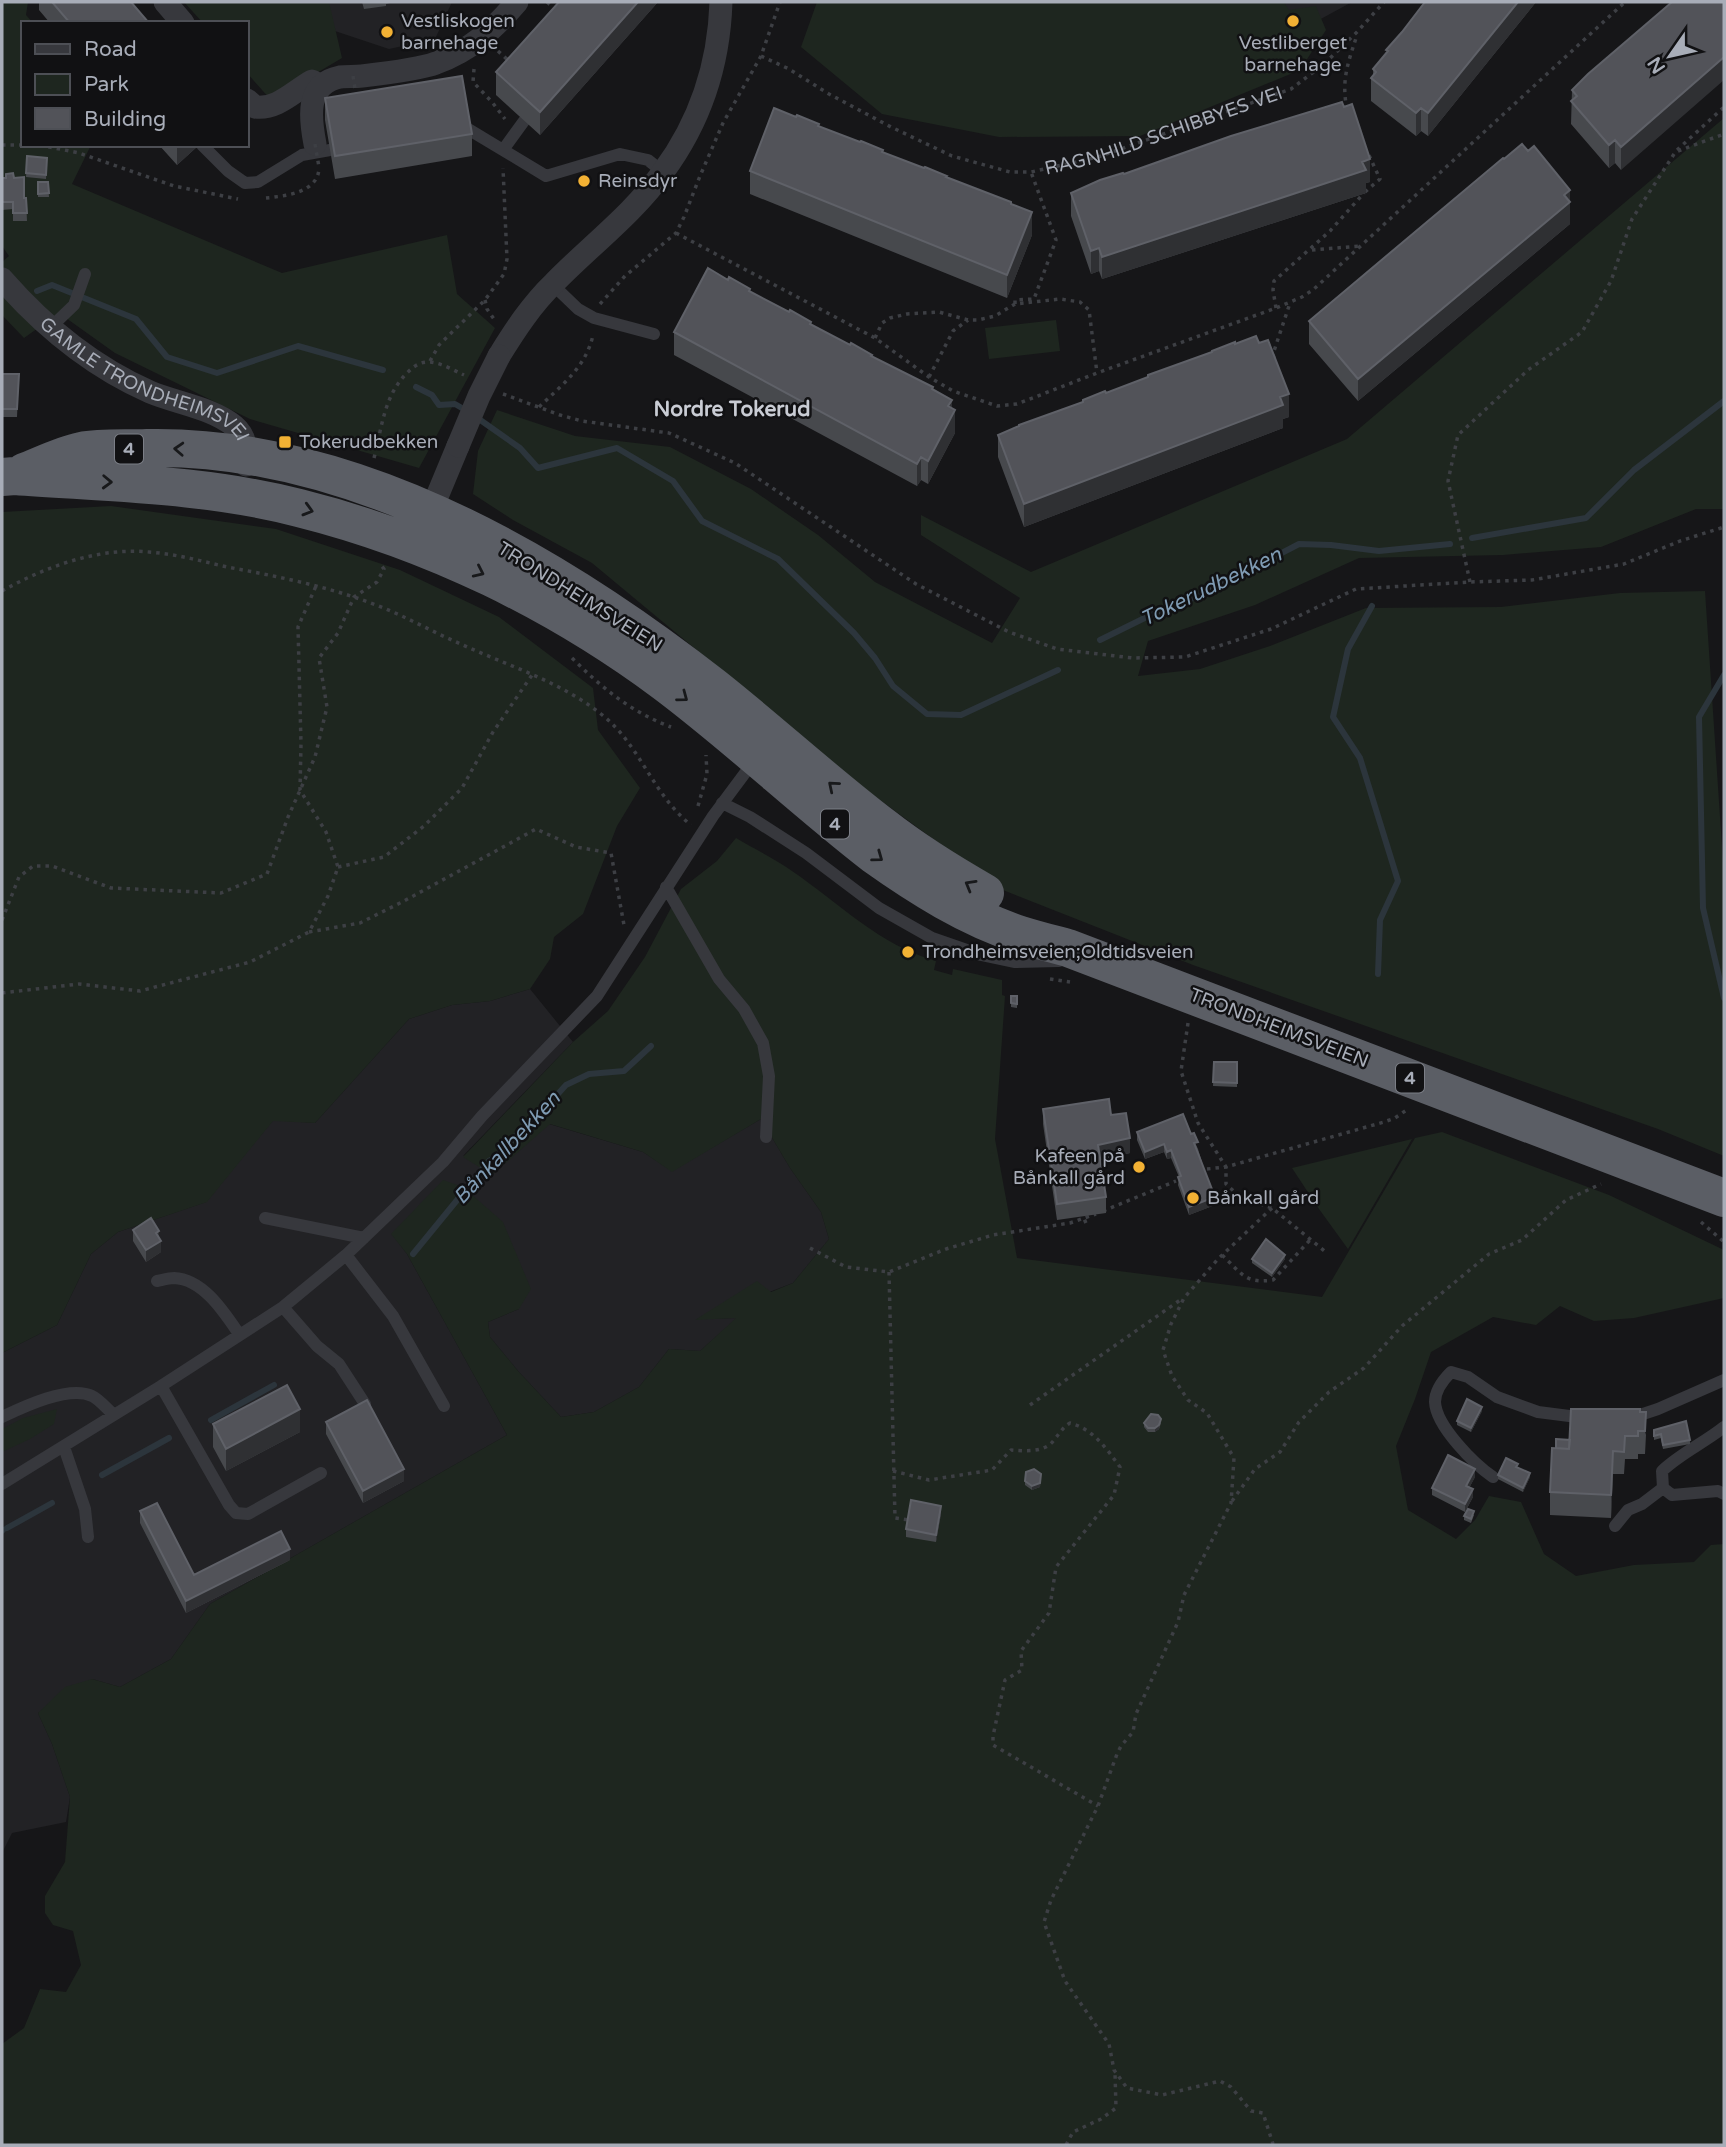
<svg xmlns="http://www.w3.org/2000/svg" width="1726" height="2147" font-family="'Varela Round',sans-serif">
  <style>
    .built { fill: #222225 }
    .green { fill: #1e261f }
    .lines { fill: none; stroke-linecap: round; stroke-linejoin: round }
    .stream { stroke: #2c353c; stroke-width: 6 }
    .path { stroke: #3d3f44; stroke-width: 3.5; stroke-dasharray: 3.5 5; stroke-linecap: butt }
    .service { stroke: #37383d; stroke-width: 12 }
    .minor { stroke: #37383d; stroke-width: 23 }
    .trunk { stroke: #5b5e65; stroke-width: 38 }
    .path-bridge { stroke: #3d3f44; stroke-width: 3.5; stroke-dasharray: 3.5 5; stroke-linecap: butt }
    .minor-bridge { stroke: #37383d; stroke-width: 23 }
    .wall { fill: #47494d }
    .shaded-wall { fill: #2f3033 }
    .building { fill: #525359; stroke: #5f6168; stroke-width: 2 }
    .oneway { stroke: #18191b }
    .poi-dot { fill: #f2b134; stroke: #111113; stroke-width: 2.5 }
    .labels { text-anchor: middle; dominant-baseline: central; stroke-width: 5; stroke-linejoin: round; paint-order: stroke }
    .shield { fill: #111113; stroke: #7b7e86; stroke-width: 2 }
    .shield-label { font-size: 18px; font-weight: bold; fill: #a8adb8 }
    .poi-label { font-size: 19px; fill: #a8adb8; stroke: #111113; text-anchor: start }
    .street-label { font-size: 19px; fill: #a8adb8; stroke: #111113 }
    .neighbourhood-label { font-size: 21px; font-weight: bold; fill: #c9ccd4; stroke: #111113 }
    .water-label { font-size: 21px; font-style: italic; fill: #7f9bb3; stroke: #111113 }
  </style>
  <rect width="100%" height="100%" fill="#161618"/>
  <!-- built -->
  <path class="built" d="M308,2H452L435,39L389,49L314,24Z
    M1253,2H1352L1284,39Z
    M530,989L573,1042L463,1156L549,1124L643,1152L672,1171L761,1119L790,1168L821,1212L829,1239L793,1283L697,1319L737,1318L700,1351L669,1349L639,1387L594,1412L561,1417L518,1371L490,1337L488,1322L519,1309L392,1234L407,1254L507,1435L210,1604L171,1659L120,1687L92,1679L38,1713L52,1744L70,1797L66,1822L12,1833L2,1853V1353L57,1325L91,1254L118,1232L206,1202L273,1120L315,1123L409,1019L452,1005L490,1001Z"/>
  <!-- green -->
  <path class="green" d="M2,2H28L26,15L33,23H23V145H91L72,184L282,273L447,235L457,294L495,328L419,468L250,419L115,353L59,313L24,338L2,315V262L9,256L2,246Z
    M184,2H329L342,58L271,100L247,73V23H203Z
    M817,2H1284L1289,10L1316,6L1326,30L1300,70L1140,136L999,137L882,114L801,47Z
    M1724,118V509H1696L1601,547L1503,555L1359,558L1255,605L1148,641L1138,676L1200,669L1270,646L1366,608L1501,607L1620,593L1705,591L1724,877V1156L1658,1129L1193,965L1003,890L854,781L592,563L513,520L473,494L478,451L497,410L575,436L670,447L751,489L818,535L875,582L992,643L1020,598L921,535V515L1031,572L1347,439Z
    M1056,320L1060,351L989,359L985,328Z
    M111,506L276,529L400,570L499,617L593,688L598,730L640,788L617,826L583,914L554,937L550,959L530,989L490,1001L452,1005L409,1019L315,1123L273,1121L207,1202L118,1232L91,1254L57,1325L2,1353V512Z
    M736,838C754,849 774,858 792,871C839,903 879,945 936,961L934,970L952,975L953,969L1002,980V995L1005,996L995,1139L1017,1258L1322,1297L1415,1138L1442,1132L1609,1195L1724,1250V1298L1634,1318L1594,1321L1560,1306L1536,1325L1493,1317L1431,1352L1415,1399L1396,1446L1408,1510L1456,1539L1475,1520L1489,1496L1521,1502L1544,1554L1576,1576L1634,1565L1694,1562L1711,1545L1724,1544V2145H2V2044L24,2028L40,1989L66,1992L81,1965L73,1931L53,1925L45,1913V1896L65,1862L70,1797L52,1744L38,1713L65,1687L92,1679L120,1687L171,1659L210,1604L507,1435L407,1254L391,1234L443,1180L463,1187L503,1222L531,1289L519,1309L488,1322L490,1337L518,1371L561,1417L594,1412L639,1387L669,1349L700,1351L736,1318L695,1320L757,1281L771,1292L793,1283L829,1239L821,1212L790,1168L761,1119L672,1172L643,1152L550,1124L492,1175L463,1157L573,1042L608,1011L645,957L681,889L717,861Z
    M1412,1139L1348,1249L1319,1209L1292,1168Z
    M57,1409L54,1424L30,1439L2,1452V1429L23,1418Z"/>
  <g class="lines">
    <!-- stream -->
    <path class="stream" d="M37,291L52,285L136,319L167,357L217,373L298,346L383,370
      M416,387L432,395L439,405L455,404L467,411
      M476,417L520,448L538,468L617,448L673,481L702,521L778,559L854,633L875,658L893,686L927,714L961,715L1058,670
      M1472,538L1586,518L1634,470L1724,401
      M1372,606L1348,649L1333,717L1360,758L1398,881L1380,920L1378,974
      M1100,640L1171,605L1197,597L1299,544L1331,545L1379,551L1450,544
      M1724,675L1699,717L1703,908L1724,998
      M413,1254L489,1161C506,1152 512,1134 528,1127L566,1085L589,1074L624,1071L651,1046
      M211,1420L274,1385
      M102,1475L169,1438
      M7,1528L52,1503
      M2,1531L3,1530"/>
    <!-- path -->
    <g class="path">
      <path d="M547,2L556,10"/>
      <path d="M498,51L510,62"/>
      <path id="s1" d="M761,56L789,69L829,94L891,127L952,156L1010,172H1031L1098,157L1291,89L1323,65L1357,32L1384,2"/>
      <path d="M474,69L473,82L492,102L505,119"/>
      <path d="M1347,109C1341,80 1348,63 1357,35"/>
      <path d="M2,145H23"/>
      <path d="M40,145L79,153L174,186L238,199"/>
      <path d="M1678,151L1724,134"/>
      <path d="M1365,192L1380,179L1367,151"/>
      <path d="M266,198C285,196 317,193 319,169"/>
      <path d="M676,233L875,338L929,377L953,391L997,406L1017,404L1097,373L1276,308L1302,297L1314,289L1625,2"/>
      <path d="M1312,250L1360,246"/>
      <path d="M485,300L487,309L496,322"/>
      <path d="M600,304L625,276L676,233L684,217L700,176L723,123L761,56L780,2"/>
      <path d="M1015,304V300L1034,299L1056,240L1031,172"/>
      <path d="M1276,308L1273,290L1274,281L1330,231L1364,193"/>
      <path d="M875,338L882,323L890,318L907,314L939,312L968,320H978L995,316L1015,304L1060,299L1080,302L1089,310L1097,373"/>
      <path d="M1274,358L1273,354L1290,303"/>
      <path d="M430,361L439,345L485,300L504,274L507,259L503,168"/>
      <path d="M929,377L953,331L968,320"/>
      <path d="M503,394L560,415L582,421L669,433L735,463L916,584L1009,632L1057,649L1133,658L1185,657L1271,629L1356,589L1470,582L1532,580L1624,564L1680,541L1724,527"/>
      <path d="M539,407C562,385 586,367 593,335"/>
      <path d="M374,458C382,427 384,395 408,372C414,366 420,362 428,362C440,362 453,370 464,375"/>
      <path d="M1470,582L1448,481L1458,435L1528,370L1582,332L1611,281L1632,219L1676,151L1724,107"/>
      <path d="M2,591C45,567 98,547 149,552C176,554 201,561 227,567C281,577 336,588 386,609C412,620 437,634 463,645C509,666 561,682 601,714C640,744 652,794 691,825"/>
      <path d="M572,658C602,688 631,712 671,727"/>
      <path d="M698,806L707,774L706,755"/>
      <path d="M338,867L384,857L424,826L462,788L493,732L532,675"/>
      <path d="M2,920L19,877L33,866H52L111,888L221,893L267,874L288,817L315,757L327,707L319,658L338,633L354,597L377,582L384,569L381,565"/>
      <path d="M309,932L360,923L404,901L536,829L576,847L611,853L624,925"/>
      <path d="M1050,979L1070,982"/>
      <path d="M2,993L79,984L140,991L250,962L309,932L328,896L338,867L326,832L300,790L301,744L298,627L316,586"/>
      <path d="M1188,1023L1181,1071L1198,1123L1226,1167V1184L1240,1197L1272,1208L1327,1253"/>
      <path d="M1207,1169L1226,1167L1384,1122L1395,1118L1408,1109"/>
      <path d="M1272,1208L1218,1259L1184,1298L1171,1324L1163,1350L1172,1376L1188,1400L1207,1413L1234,1458L1231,1503L1184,1595L1178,1622L1136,1714L1133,1732L1121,1746L1117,1754L1098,1806L1051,1900L1044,1922L1065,1981L1109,2044L1114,2070L1127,2088L1162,2095L1220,2081L1231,2087L1251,2111L1263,2113L1273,2144L1275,2145"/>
      <path d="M1103,1211L1176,1181"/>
      <path d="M1701,1222L1724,1242"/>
      <path d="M810,1248L846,1267L889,1272L946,1249L993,1235L1070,1223L1096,1214"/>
      <path d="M1222,1255C1242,1273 1244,1284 1273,1280L1310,1240"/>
      <path d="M889,1272L895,1518L909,1520"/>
      <path d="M1030,1405L1183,1298"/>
      <path d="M893,1471L929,1480L992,1470L1011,1450C1025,1451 1045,1453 1054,1440C1060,1433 1062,1428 1070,1423C1093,1429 1106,1448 1120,1467L1114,1495L1056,1567L1049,1613L1021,1651L1022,1670L1005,1680L993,1736V1745L1098,1806"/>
      <path d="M1232,1501L1255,1469L1280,1452L1299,1422L1329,1392L1364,1368L1402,1326L1489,1254L1522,1240L1566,1200L1601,1184"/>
      <path d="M1066,2145L1073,2132L1101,2119L1116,2108L1115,2073"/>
    </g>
    <!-- service -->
    <path class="service" d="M468,129L546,176L620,154L648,160L663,172
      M202,145L228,171L245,183L258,182L302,155L330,150
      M503,150L524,121
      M552,284L578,309L594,318L654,334
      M50,328L74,305L85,274
      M722,803L750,817L806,853L879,908L932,938L981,955L1014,962L1059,961
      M666,887L719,979L744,1009L763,1043L769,1076L766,1137
      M265,1218L364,1238
      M346,1255L393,1316L444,1406
      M157,1281C162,1280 169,1278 174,1278C203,1279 224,1312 239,1334
      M283,1307L317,1346L339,1364L365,1404
      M161,1386L229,1505L236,1513L248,1514L321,1473
      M2,1417C23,1407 69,1385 92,1396C99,1399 107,1409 113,1414
      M1631,1418L1658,1409L1724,1380
      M1724,1427C1704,1443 1681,1453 1662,1471L1663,1488L1672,1495L1718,1491L1724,1494
      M64,1447L85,1509L88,1537
      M1493,1477C1474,1464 1436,1426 1435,1402C1435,1390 1443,1380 1451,1372L1468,1377L1497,1397L1538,1412L1585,1418
      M2,1484L161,1386L283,1307L346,1255L443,1162L482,1116L597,996L713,816L754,761
      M1615,1526L1628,1510L1642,1504L1663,1488"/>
    <!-- minor -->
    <g class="minor">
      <path d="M165,2L183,23"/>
      <path d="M247,100L255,107C277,110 294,91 312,81L321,86"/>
      <path d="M315,144C310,118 305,84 340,77C347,76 354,77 362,76C379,74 421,69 436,63C471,50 493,30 517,2"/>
      <path id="s2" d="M2,279C44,327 91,366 150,392C176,403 213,408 234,426C246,436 247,450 246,465"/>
      <path d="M499,356C515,330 532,304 554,283C590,246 633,214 663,172C700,122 719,64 721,2"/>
      <path d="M426,523L458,446"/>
    </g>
    <!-- trunk -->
    <path class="trunk" d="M24,472C42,465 62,455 81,451C102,447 125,449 147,448C353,444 557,564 714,687C772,733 826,783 884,827C916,852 950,873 985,893
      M2,477L15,476C110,483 206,484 299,508C431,541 556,602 665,683C737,737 803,800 874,855C919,887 968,918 1021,935C1037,940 1053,944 1068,948L1724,1198"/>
    <!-- path-bridge -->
    <path class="path-bridge" d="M353,76L356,95
      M315,144L319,167
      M1081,1212L1086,1223"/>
    <!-- minor-bridge -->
    <path class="minor-bridge" d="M458,446L479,396L499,356"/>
  </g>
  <!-- wall -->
  <path class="wall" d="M39,2H131L149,23H50L39,10Z
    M362,2H394L386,4V6L364,9Z
    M559,2H658L540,135L496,95V72Z
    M1425,2H1536L1428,136L1421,131L1416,136L1371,101V78L1373,76V69L1386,54V50L1402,32Z
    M1672,2L1621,170L1615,163L1609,168L1571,124L1572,90Z
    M325,98L472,134V156L335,179L325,120Z
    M819,127L1011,204L1032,235L1007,298L750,194V171Z
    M159,145H199L177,165Z
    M27,156L47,158L46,179L26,177Z
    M1124,174L1370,182L1366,183V193L1102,279L1099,271L1091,274L1071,216V193Z
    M2,178H14L24,198H26L27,221H13V209L2,210Z
    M38,182H48L49,197H38Z
    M1570,201V224L1358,401L1309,344V321Z
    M750,292L933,389L952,408L955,433L928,484L921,480L917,486L674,355V332Z
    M1212,351L1289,417L1283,419V428L1024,527L998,457V435L1212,353Z
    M2,374H19L17,417H2Z
    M1011,996H1017V1008L1011,1007Z
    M1214,1062H1237V1087L1213,1086Z
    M1043,1109L1111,1115L1130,1153L1100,1160L1106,1197V1213L1057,1220L1043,1124Z
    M1137,1132L1191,1134L1198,1149L1215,1205L1189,1215L1178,1185L1179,1177L1171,1158L1167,1159L1164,1152L1145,1159L1137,1140Z
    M133,1230L159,1238L161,1252L146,1262L133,1241Z
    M1252,1259H1285L1272,1277L1252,1263Z
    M1482,1411L1471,1432L1457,1425V1421Z
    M1640,1412L1646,1435L1645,1454H1638V1459H1625L1624,1474H1613L1611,1518L1550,1515V1492L1556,1448L1570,1440Z
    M326,1422L404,1481L363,1503L326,1434Z
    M1144,1423H1161L1159,1429L1155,1432H1148L1144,1427Z
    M213,1424L300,1432L226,1471L213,1447Z
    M1654,1430L1690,1440V1444L1663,1449L1661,1438L1654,1440Z
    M1498,1475L1530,1477L1523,1492L1498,1479Z
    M1475,1477L1469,1488L1473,1497L1465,1512L1432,1495V1488Z
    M1041,1478L1040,1487L1032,1490L1025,1485V1481Z
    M140,1511L194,1575L290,1560L186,1613L140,1523Z
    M941,1514L936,1542L906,1537V1529Z
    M1474,1515L1471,1523L1464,1520V1516Z"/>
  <!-- shaded-wall -->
  <path class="shaded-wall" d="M638,2H658L540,135V112Z
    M1518,2H1536L1428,136V113Z
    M1724,57V80L1621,170V147Z
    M1421,108V131L1416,136V113Z
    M1615,140V163L1609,168V145Z
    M177,145H199L177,165Z
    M1370,159V182L1366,183V193L1102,279V257Z
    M1570,190V224L1358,401V379Z
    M1032,212V235L1007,298V275Z
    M1099,248V271L1091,274V251Z
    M1289,394V417L1283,419V428L1024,527V504Z
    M952,400V415L955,410V433L928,484V461L948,406Z
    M921,457V480L917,486V464Z
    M1130,1138V1153L1098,1160V1145Z
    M1164,1144V1152L1145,1159V1152Z
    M1171,1150V1158L1167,1159V1152Z
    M1215,1197V1205L1189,1215V1207Z
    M159,1231V1242L161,1241V1252L146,1262V1250L156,1233Z
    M1285,1255V1259L1272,1277V1273Z
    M1482,1407V1411L1471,1432V1428Z
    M300,1409V1432L226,1471V1449Z
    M1161,1419L1159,1429L1155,1432V1428Z
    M1613,1451V1474L1611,1518V1495Z
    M404,1469V1481L363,1503V1491Z
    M1475,1469V1477L1466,1494V1486Z
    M1530,1473V1477L1523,1492V1488Z
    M1041,1474L1040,1487L1032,1490V1486Z
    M1473,1489V1497L1465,1512V1504Z
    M941,1506V1514L936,1542V1535Z
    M290,1549V1560L186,1613V1601Z"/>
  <!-- building -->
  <path class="building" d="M52,2H131L149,23H70Z
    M559,2H638L540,112L496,72Z
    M1425,2H1518L1428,113L1421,108L1416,113L1371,78L1376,72L1373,69L1388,51L1386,50L1402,32Z
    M1672,2H1724V57L1621,147L1615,140L1609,145L1571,101L1577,96L1572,90L1588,74Z
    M462,76L472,134L335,156L325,98Z
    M1342,102L1344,107L1352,104L1370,159L1362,162L1366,170L1102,257L1099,248L1091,251L1071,193L1100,180L1123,173L1124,174L1231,136Z
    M774,108L796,117L797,115L819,124L818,126L860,142L861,141L883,150L882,152L924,168L925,167L947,176L946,177L1011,202V204L1032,212L1007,275L750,171Z
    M1522,144L1528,151L1534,146L1570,190L1564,195L1570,202L1358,379L1309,321L1503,158L1504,159Z
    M27,156L47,158L46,175L26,173Z
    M13,173L14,178L24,177V198H26L27,213H13V202H2V178H6V174Z
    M38,182H48L49,193L38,194Z
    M708,268L728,280L729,277L750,289L749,291L789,312L790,310L811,322L810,324L850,345L851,343L872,355L871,356L933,387L932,389L952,400L948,406L955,410L928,461L921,457L917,464L674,332Z
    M1256,336L1259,343L1268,340L1289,394L1280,397L1283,405L1024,504L998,435L1019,426V425L1083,402V400L1105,391L1106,393L1148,377V375L1212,352V351L1235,342V344Z
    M2,374H19L17,409H2Z
    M1011,996H1017V1004L1011,1003Z
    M1214,1062H1237V1083L1213,1082Z
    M1109,1099L1111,1115L1126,1113L1130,1138L1098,1145L1106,1197L1057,1204L1043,1109Z
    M1183,1114L1191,1134L1194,1133L1198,1142L1194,1143L1215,1197L1189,1207L1178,1177L1181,1176L1171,1150L1167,1152L1164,1144L1145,1152L1137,1132Z
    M151,1218L159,1231L156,1233L161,1241L146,1250L133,1230Z
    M1266,1239L1285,1255L1272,1273L1252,1259Z
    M287,1385L300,1409L226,1449L213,1424Z
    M1467,1399L1482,1407L1471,1428L1457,1421Z
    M367,1400L404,1469L363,1491L326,1422Z
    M1571,1409H1640V1412H1646L1645,1431H1638V1436H1625L1624,1452L1613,1451L1611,1495L1550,1492L1552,1448L1569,1449Z
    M1151,1414L1158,1415L1161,1419L1159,1425L1155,1428H1148L1144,1423Z
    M1686,1421L1690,1440L1663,1445L1661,1434L1654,1436V1430Z
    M1556,1439L1570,1440L1569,1449L1556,1448Z
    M1448,1455L1475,1469L1466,1486L1473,1489L1465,1504L1432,1488Z
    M1506,1458L1518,1464L1516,1467L1530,1473L1523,1488L1498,1475Z
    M1034,1469L1041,1474L1040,1483L1032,1486L1025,1481L1026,1472Z
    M911,1500L941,1506L936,1535L906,1529Z
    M157,1503L194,1575L281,1531L290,1549L186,1601L140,1511Z
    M1468,1509L1474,1511L1471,1519L1464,1516Z"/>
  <!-- one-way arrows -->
  <defs><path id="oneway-chevron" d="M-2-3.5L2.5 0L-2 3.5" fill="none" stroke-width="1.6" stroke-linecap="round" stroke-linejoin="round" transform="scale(1.75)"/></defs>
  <g class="oneway">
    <use href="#oneway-chevron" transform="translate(179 449) rotate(-177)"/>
    <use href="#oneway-chevron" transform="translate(107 482) rotate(2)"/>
    <use href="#oneway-chevron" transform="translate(308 510) rotate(16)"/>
    <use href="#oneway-chevron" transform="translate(479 572) rotate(25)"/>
    <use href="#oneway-chevron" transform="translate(683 697) rotate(37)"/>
    <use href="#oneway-chevron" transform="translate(833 786) rotate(-140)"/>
    <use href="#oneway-chevron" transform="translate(878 857) rotate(36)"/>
    <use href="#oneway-chevron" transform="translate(970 885) rotate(-150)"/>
  </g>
  <!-- markers -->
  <g class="poi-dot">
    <circle cx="1293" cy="21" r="7"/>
    <circle cx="387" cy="32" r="7"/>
    <circle cx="584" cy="181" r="7"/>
    <rect x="278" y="435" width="14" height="14" rx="3.5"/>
    <circle cx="908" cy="952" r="7"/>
    <circle cx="1139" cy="1167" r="7"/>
    <circle cx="1193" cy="1198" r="7"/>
  </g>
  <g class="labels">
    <!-- shield labels -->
    <g class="shield">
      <rect x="115" y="434.5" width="28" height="29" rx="5"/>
      <rect x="821" y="809.5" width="28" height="29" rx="5"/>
      <rect x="1396" y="1063.5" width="28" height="29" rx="5"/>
    </g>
    <g class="shield-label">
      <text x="129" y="449">4</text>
      <text x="835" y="824">4</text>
      <text x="1410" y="1078">4</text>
    </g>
    <!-- poi labels -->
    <g class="poi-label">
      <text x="401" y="21">Vestliskogen<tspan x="401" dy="22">barnehage</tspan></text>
      <text x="1293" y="43" text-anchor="middle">Vestliberget<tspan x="1293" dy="22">barnehage</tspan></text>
      <text x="598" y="181">Reinsdyr</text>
      <text x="299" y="442">Tokerudbekken</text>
      <text x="922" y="952">Trondheimsveien;Oldtidsveien</text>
      <text x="1125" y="1156" text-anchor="end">Kafeen på<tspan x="1125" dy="22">Bånkall gård</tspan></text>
      <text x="1207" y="1198">Bånkall gård</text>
    </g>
    <!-- street labels -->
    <g class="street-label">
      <text stroke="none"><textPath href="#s1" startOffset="436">RAGNHILD SCHIBBYES VEI</textPath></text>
      <text stroke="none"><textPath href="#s2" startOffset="177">GAMLE TRONDHEIMSVEI</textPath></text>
      <text transform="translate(580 597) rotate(32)">TRONDHEIMSVEIEN</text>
      <text transform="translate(1279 1028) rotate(21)">TRONDHEIMSVEIEN</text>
    </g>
    <!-- neighbourhood labels -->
    <g class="neighbourhood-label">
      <text x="732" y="409">Nordre Tokerud</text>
    </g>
    <!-- water labels -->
    <g class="water-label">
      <text transform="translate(1211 587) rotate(-26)">Tokerudbekken</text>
      <text transform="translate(507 1148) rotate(-47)">Bånkallbekken</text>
    </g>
  </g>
  <!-- border -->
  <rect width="1726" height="2147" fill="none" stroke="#a8adb8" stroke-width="7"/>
  <!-- legend -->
  <rect x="21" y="21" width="228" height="126" fill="#111113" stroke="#4d4f55" stroke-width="2"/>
  <rect x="35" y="44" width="35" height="10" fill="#37383d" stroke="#4d4f55" stroke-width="2"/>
  <text x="84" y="56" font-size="21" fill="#a8adb8">Road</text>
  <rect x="35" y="74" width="35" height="21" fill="#1e261f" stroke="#4d4f55" stroke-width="2"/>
  <text x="84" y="91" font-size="21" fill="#a8adb8">Park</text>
  <rect x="35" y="108" width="35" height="21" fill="#525359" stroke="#4d4f55" stroke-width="2"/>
  <text x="84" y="126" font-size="21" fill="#a8adb8">Building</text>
  <!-- north arrow -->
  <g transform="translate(1670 56) rotate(236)" stroke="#111113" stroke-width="5" paint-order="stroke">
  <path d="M0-5L12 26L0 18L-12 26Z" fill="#a8adb8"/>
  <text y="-10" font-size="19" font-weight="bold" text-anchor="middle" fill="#a8adb8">N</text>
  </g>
</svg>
